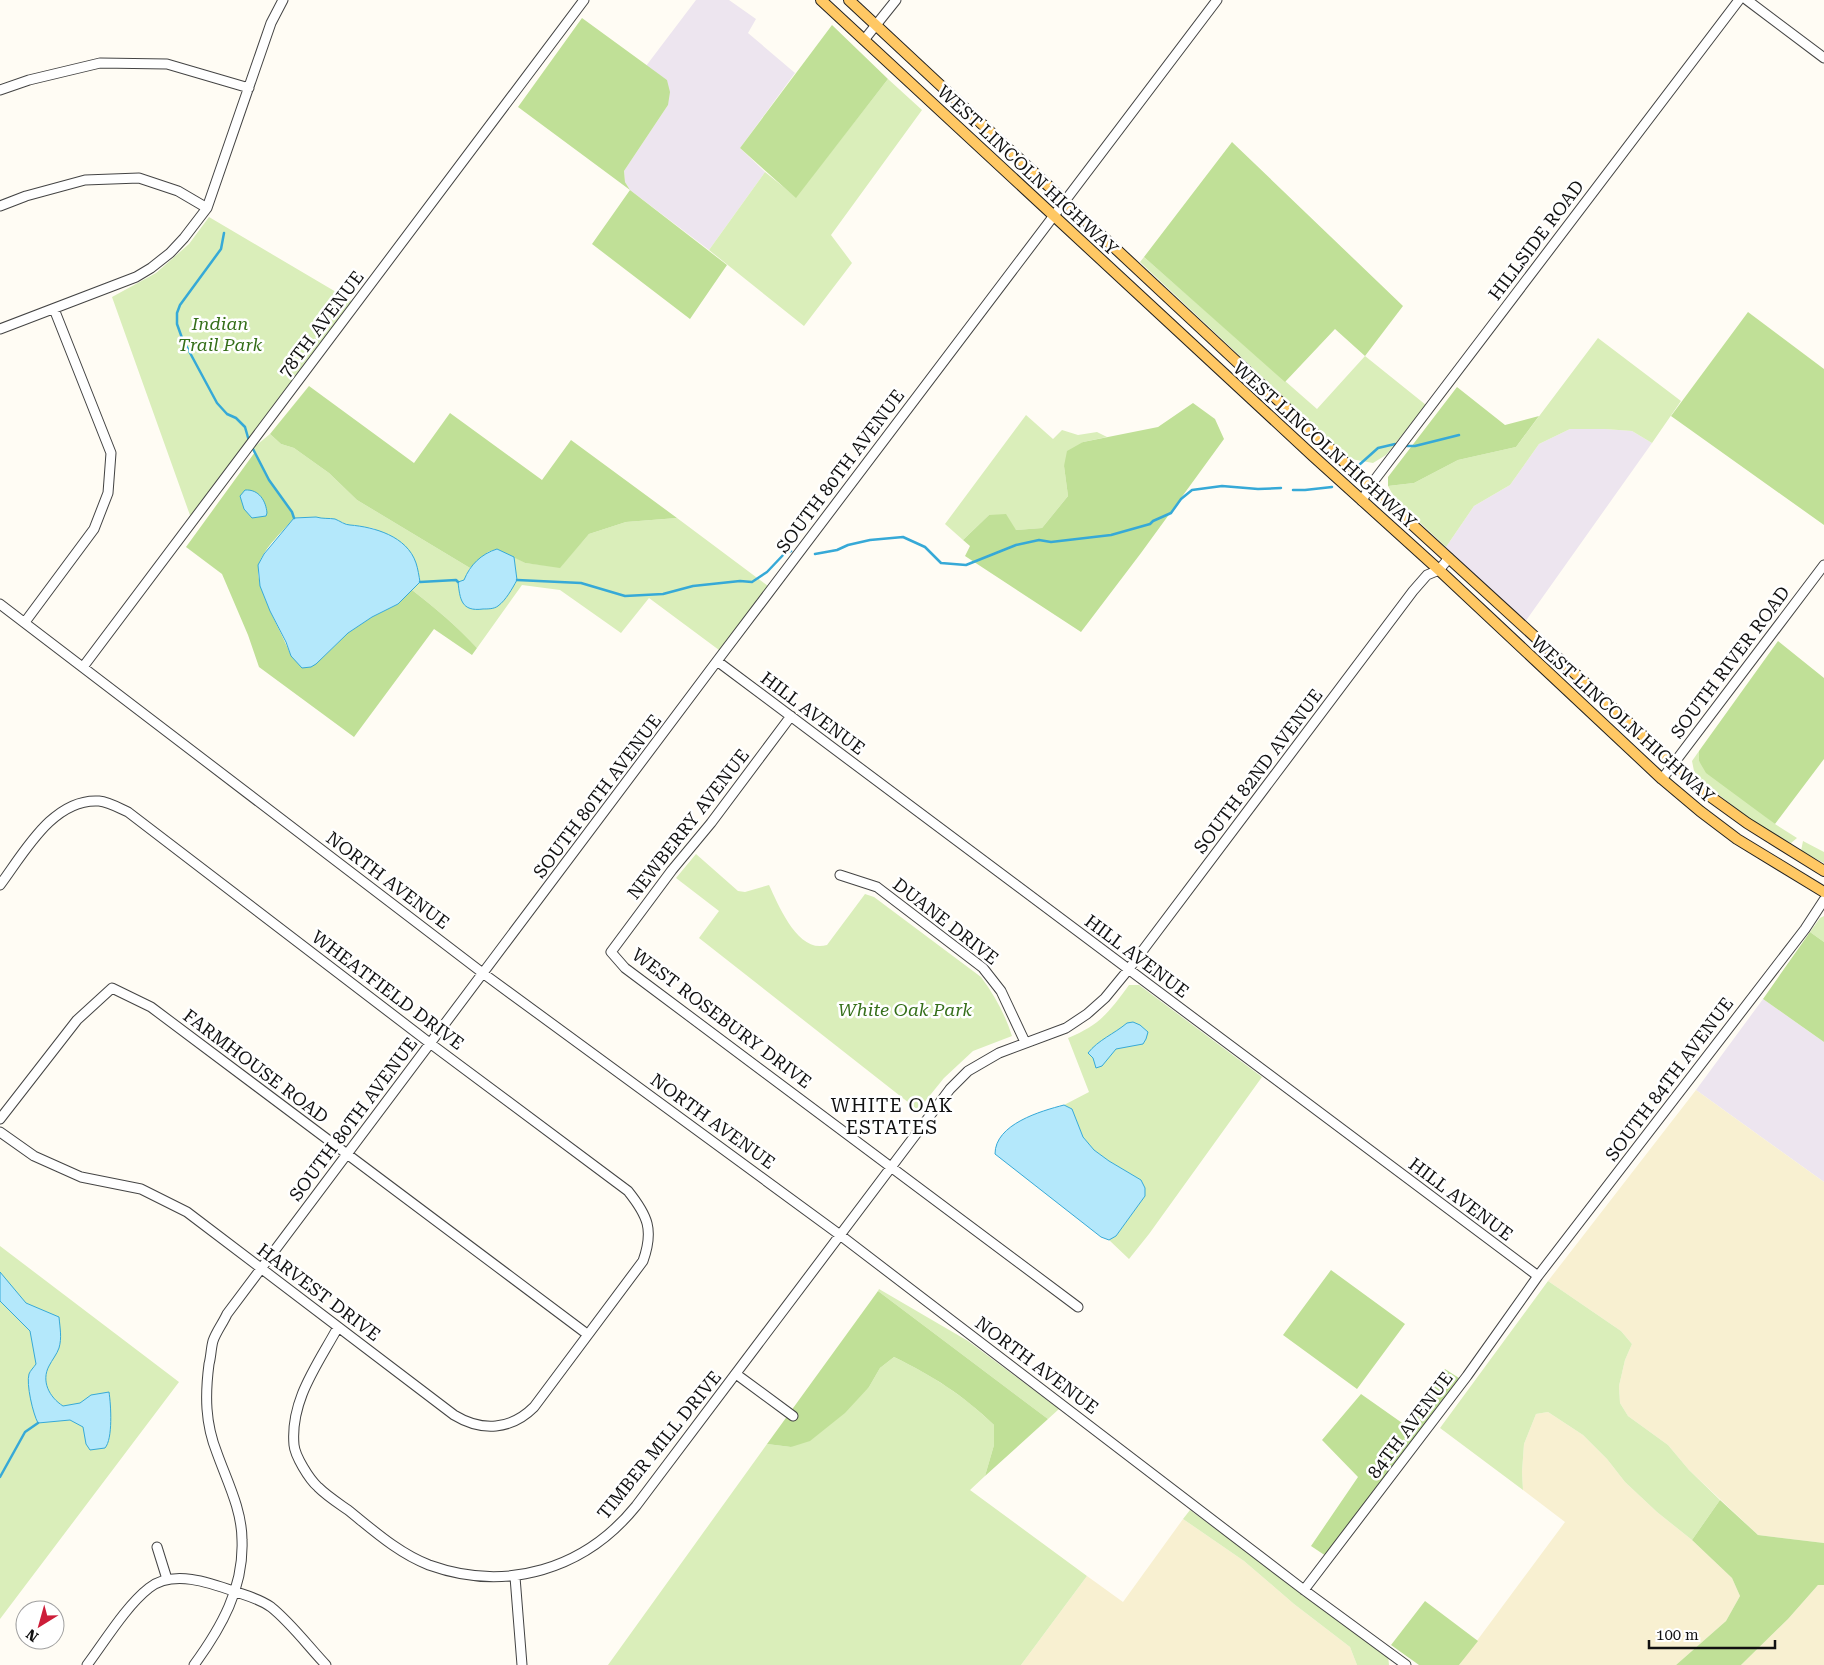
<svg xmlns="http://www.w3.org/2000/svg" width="1824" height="1665" font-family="'Roboto Serif',serif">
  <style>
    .industrial { fill: #ede5ef }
    .farmland { fill: #f8f0d1 }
    .green { fill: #daeeba }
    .forest { fill: #c0e097 }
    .water { fill: #b4e8fb; stroke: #36a9d7 }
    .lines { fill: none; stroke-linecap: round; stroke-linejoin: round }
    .stream { stroke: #36a9d7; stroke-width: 2.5 }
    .minor-casing { stroke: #444; stroke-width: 11 }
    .major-casing { stroke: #222; stroke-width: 12 }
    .minor { stroke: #fff; stroke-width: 9 }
    .major { stroke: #ffc864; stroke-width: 10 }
    .labels { text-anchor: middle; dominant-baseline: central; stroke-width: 5; stroke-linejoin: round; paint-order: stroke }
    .street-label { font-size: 18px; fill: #111; stroke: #fff }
    .park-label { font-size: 18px; font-style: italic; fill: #356f1a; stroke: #fff }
    .neighbourhood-label { font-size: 19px; letter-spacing: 1px; fill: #111; stroke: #fff }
  </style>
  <rect width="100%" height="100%" fill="#fffcf4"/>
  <!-- industrial -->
  <path class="industrial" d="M696,0H729L756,19L748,33L795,73L740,148L765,172L709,250L630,190L625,182L624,171L668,105L667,80L646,66Z
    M1570,429H1605L1632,431L1652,443L1525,622L1446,547L1474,506L1510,485L1539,444Z
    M1763,999L1824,1042V1182L1696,1090Z"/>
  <!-- farmland -->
  <path class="farmland" d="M1696,1090L1824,1182V1543L1758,1535L1689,1470L1668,1445L1628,1416L1620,1403L1619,1386L1625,1360L1632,1344L1621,1331L1548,1281Z
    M1548,1412L1583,1435L1607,1459L1625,1482L1657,1512L1692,1540L1732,1578L1740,1596L1726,1621L1676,1665H1459L1565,1522L1523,1490L1522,1472L1524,1444L1536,1414Z
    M1183,1519L1244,1561L1294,1604L1350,1647L1357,1665H1021L1087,1576L1123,1602Z
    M1818,1585H1824V1665H1741L1788,1619Z"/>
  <!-- green -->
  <path class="green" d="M888,79L922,110L831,235L852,263L804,326L709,250L765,172L796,197Z
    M209,217L353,302L191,518L112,297L156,273L189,244Z
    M1144,257L1317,409L1365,356L1426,405L1386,455L1373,463L1351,459L1326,437L1140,262Z
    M1598,338L1681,401L1652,443L1632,431L1605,429H1570L1539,444L1510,485L1474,506L1446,547L1395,499L1388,486L1414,483L1458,460L1516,447Z
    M1026,415L1053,439L1062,430L1078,435L1097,432L1107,437L1083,442L1064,466L1068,496L1042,528L1016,530L989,515L963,540L945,524Z
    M270,434L281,444L294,448L329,473L357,500L470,568L464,580H517L514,557L525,563L560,567L589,534L626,522L677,518L768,586L719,650L649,598L621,633L560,590L522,585L477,648C457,626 435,608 412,590L420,582L416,563L411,553L373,528L361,527L355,525H348L335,519H324L316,517L294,518L292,512L269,480L253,448Z
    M1699,751V761L1775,824L1797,838L1791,843L1756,824L1695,776L1692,761Z
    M1803,841L1824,852V863L1801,851Z
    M696,854L738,891L745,892L769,885C779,906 798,954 827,945L865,894L874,897L981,977C995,996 1005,1014 1012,1036L973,1051L944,1078L918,1110L699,938L719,911L676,878Z
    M1824,916V942L1810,932L1820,918Z
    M1129,985H1139L1262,1077L1149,1234L1129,1259L1109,1240L1116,1236L1145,1196V1188L1141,1180L1109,1161L1094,1150L1083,1137L1072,1109L1064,1105L1089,1092L1068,1038C1100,1025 1109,1012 1129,985Z
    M0,1246L179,1382L0,1619Z
    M1548,1281L1621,1331L1632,1344L1625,1360L1619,1386L1620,1403L1628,1416L1668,1445L1689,1470L1720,1500L1692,1540L1657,1512L1625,1482L1607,1459L1583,1435L1548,1412L1536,1414L1524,1444L1522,1472L1523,1490L1440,1428Z
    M879,1289L968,1341L1059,1409L1048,1419L878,1291Z
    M894,1357C933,1376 963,1395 995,1426L994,1445L985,1476L970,1490L1087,1576L1021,1665H608L767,1444L791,1447L869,1387L880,1368Z
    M1190,1510L1388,1656L1389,1665H1357L1350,1647L1294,1604L1244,1561L1183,1519Z"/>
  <!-- forest -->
  <path class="forest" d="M582,18L667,80L670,92L668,105L624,171L625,182L630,190L727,265L690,319L592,244L630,190L518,107Z
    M832,25L888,79L796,198L740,148Z
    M1232,142L1403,306L1365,356L1335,329L1285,382L1144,257Z
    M1748,312L1824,369V525L1671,416Z
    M309,386L414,463L450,413L542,480L571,440L677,518L626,522L589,534L560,568L525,563L497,549L488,552L470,568L357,500L329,473L294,448L281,444L270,434Z
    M1457,387L1505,425L1539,416L1516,447L1458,460L1414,483L1388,486V477Z
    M1193,403L1215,419L1224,439L1141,553L1081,632L965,556L970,546L963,540L989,515L1006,514L1016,530L1042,528L1068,496L1064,466L1067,451L1083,442L1158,427Z
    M255,452L269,480L292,512L294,518C283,531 264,548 259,564C252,584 284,635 291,656L316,664L348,633L372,617L398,604L412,590C435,608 457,626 477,648L472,655L434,629L354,737L259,667L248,635L222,574L186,547Z
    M1778,641L1824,678V759L1775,824L1706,773L1699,761V751Z
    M1810,932L1824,942V1042L1763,999Z
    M1331,1270L1405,1324L1357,1389L1283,1335Z
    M878,1291L1048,1419L985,1476L994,1445V1425C963,1395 933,1376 894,1357L880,1368L869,1387L845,1413L810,1441L791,1447L767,1444Z
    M1445,1369L1459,1378L1326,1556L1311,1546L1358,1477L1322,1440L1361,1394L1405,1425Z
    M1720,1500L1758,1535L1824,1543V1585H1818L1788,1619L1741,1665H1676L1726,1621L1740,1596L1732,1578L1692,1540Z
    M1425,1601L1478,1641L1459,1665H1419L1391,1645Z"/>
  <!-- water -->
  <path class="water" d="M245,490C259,489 266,501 267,513L266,516L252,518L244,509L240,496Z
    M316,517C323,519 329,518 335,519C340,521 345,525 350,525C374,527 407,536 416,563C418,569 419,576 420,582L398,604L372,617L348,633L316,664L311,667L302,668L291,656L286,642L270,611L260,586L258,565L264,554L294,518Z
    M497,549L514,557L517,580C512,589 506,600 498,606C494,609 488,609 483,609C461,612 460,599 458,582L464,580C470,565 481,554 497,549Z
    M1133,1022L1140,1025L1148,1032L1146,1039L1143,1044L1116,1049L1102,1066L1096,1068L1093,1058L1088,1053C1098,1040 1114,1034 1127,1023Z
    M1064,1105L1072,1109L1083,1137L1094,1150L1109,1161L1141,1180L1145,1188V1196L1116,1236L1109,1240L1101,1237L995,1154C995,1124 1041,1111 1064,1105Z
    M0,1272L26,1303L59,1317C60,1328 62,1338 59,1348C57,1354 52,1360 49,1366C41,1381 49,1397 63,1406L80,1403L91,1395L109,1392C111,1405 113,1439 105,1448L90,1450L86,1444L83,1427L70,1420L38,1423C33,1414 26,1384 29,1374C30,1371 34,1367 36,1364L30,1331L0,1301Z"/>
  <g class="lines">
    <!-- stream -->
    <path class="stream" d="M224,233L221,249L180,305L177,313V324L182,338L217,403L227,414L236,418L245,427L249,441
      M1407,446H1415L1459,435
      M252,447L269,480L292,512L294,518
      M1359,465L1378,448L1395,444
      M1293,490H1305L1332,487
      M815,554L837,550L848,545L870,540L903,537L925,547L941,563L966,565L1016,545L1039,540L1051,542L1111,535L1150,524L1153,521L1171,513L1181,499L1192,490L1222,486L1258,489L1281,488
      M517,580L581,583L625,596L663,594L693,586L740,581L752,582L767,572L785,553L791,551
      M420,582L456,580L458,582
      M0,1477L25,1432L38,1423"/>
    <!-- minor casing -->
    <g class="minor-casing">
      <path id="minor" d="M1747,0L1824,58
        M864,40L896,0
        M0,90L29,80L100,63L167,64L249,88
        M0,206L26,196L85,180L139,178L178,191L207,208
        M0,329L136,277L151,268L170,253L184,238L207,208L271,23L283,0
        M1362,501L1370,486L1739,0
        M0,604L484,974L840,1235L1304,1590L1406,1665
        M25,622L94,529L108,493L111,453L54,309
        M717,661L1538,1276
        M83,667L584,0
        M791,716L711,823L672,870L611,952L625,968L1078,1307
        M1662,779L1824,565
        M840,875L877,887L983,968L1001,991L1025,1042
        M0,885C24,853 53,798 99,801C109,802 119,808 128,812L431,1044L628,1191C648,1216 654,1230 643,1261L534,1407C511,1430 482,1432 454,1415L187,1212L141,1189L81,1177L34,1156L0,1132
        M0,1119L77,1020L112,988L151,1007L587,1334
        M338,1327C318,1364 290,1400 294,1445C295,1456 309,1479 318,1487C327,1496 338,1503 348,1510C373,1530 398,1553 429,1565C507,1593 585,1569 636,1506L950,1089L968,1071L999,1053L1066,1028L1087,1014L1105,998L1128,970L1413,591L1427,575L1439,570L1449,558
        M736,1374L793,1416
        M157,1547L167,1579
        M515,1577L522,1665
        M1304,1590L1467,1376L1538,1276L1805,929L1824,900
        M87,1665C105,1641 126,1606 149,1588C173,1569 211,1583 236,1592C248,1596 260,1599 271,1607C291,1623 308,1646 326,1665
        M194,1665C221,1628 244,1588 242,1540C242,1510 227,1481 217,1453C205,1423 205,1395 209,1364C211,1357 211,1348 213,1341C216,1332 223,1323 227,1314L717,661L1217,0"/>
    </g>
    <!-- major casing -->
    <g class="major-casing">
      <path id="major" d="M821,0L1313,456L1439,570L1662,779L1700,811L1737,839L1824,892
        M849,0L1370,486L1674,764L1711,797L1747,823L1824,871"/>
    </g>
    <!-- minor -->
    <use href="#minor" class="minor"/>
    <!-- major -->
    <use href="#major" class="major"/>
  </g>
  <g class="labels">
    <!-- street labels -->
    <g class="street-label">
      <text transform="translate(1028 170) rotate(43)">WEST LINCOLN HIGHWAY</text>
      <text transform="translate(1536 240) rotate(-53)">HILLSIDE ROAD</text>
      <text transform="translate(321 324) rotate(-53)">78TH AVENUE</text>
      <text transform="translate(1325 445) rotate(42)">WEST LINCOLN HIGHWAY</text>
      <text transform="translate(840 471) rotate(-53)">SOUTH 80TH AVENUE</text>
      <text transform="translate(1730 662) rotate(-53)">SOUTH RIVER ROAD</text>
      <text transform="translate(813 713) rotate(37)">HILL AVENUE</text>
      <text transform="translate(1623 719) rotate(42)">WEST LINCOLN HIGHWAY</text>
      <text transform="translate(1258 771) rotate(-53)">SOUTH 82ND AVENUE</text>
      <text transform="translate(597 796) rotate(-53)">SOUTH 80TH AVENUE</text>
      <text transform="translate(688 824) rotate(-52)">NEWBERRY AVENUE</text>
      <text transform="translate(388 880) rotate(37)">NORTH AVENUE</text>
      <text transform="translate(946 921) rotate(38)">DUANE DRIVE</text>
      <text transform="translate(1137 956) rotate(37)">HILL AVENUE</text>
      <text transform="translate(388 990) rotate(37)">WHEATFIELD DRIVE</text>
      <text transform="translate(722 1018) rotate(37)">WEST ROSEBURY DRIVE</text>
      <text transform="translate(256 1066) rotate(37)">FARMHOUSE ROAD</text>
      <text transform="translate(1669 1079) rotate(-53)">SOUTH 84TH AVENUE</text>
      <text transform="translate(353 1119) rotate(-53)">SOUTH 80TH AVENUE</text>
      <text transform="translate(713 1121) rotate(36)">NORTH AVENUE</text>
      <text transform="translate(1461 1199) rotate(37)">HILL AVENUE</text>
      <text transform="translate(319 1292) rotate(37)">HARVEST DRIVE</text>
      <text transform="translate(1037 1365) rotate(37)">NORTH AVENUE</text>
      <text transform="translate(1410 1425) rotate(-53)">84TH AVENUE</text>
      <text transform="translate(659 1445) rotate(-51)">TIMBER MILL DRIVE</text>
    </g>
    <!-- park labels -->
    <g class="park-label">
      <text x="220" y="323">Indian<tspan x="220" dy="21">Trail Park</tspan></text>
      <text x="905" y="1009">White Oak Park</text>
    </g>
    <!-- neighbourhood labels -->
    <g class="neighbourhood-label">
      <text x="892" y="1105">WHITE OAK<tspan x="892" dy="22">ESTATES</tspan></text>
    </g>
  </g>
  <!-- north arrow -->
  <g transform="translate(40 1625) rotate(217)"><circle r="24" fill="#ffffff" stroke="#a0a0a0"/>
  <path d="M0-4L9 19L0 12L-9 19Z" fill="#cd1d39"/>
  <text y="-8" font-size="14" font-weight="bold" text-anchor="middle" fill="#111111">N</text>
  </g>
  <!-- scale -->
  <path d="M1649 1640v8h126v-8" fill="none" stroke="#111111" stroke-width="2.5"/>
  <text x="1656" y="1640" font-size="15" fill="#111111" stroke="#ffffff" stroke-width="4" paint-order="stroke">100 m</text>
</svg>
